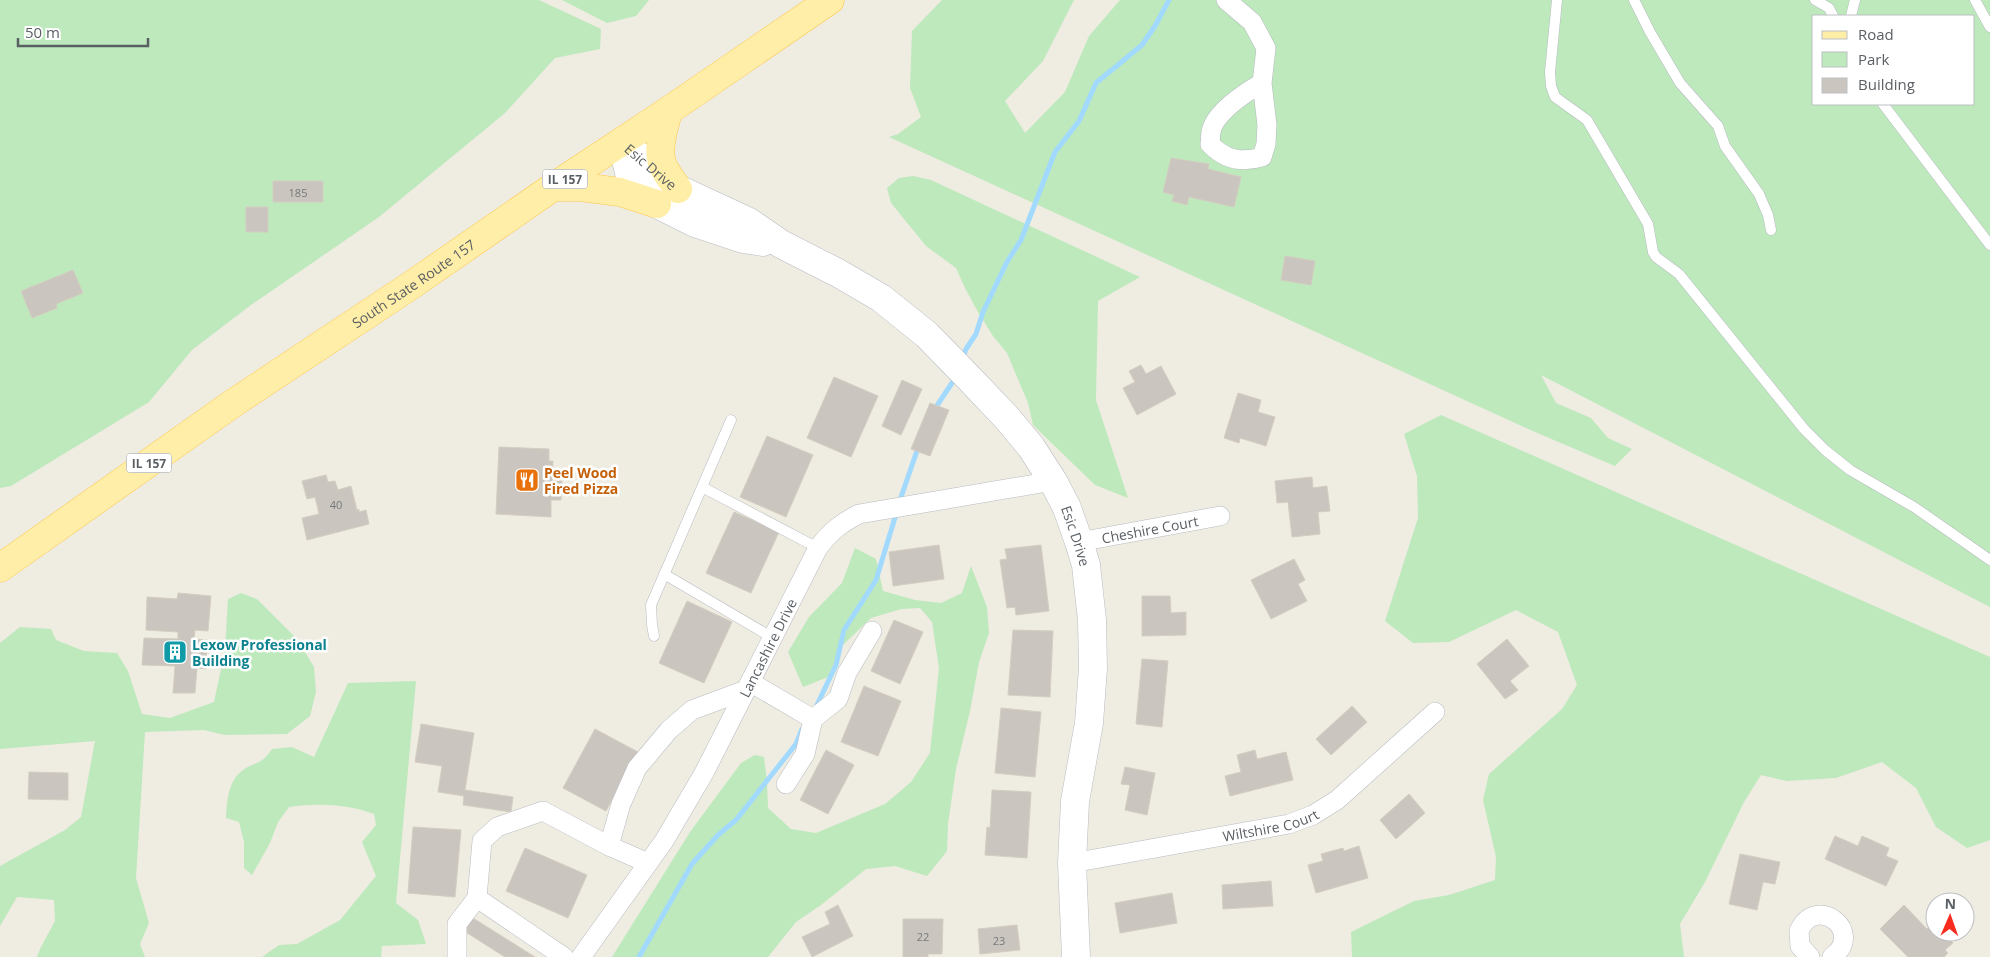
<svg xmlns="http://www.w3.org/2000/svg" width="1990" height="957" font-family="'Open Sans',sans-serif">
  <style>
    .green { fill: #bde9bc; fill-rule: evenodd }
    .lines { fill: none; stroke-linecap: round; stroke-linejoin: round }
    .stream { stroke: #a2d9ff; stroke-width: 5 }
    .building { fill: #cac6bf; stroke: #d4cdc0 }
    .lane-casing { stroke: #b7bbc0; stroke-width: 11 }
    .street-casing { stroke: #b7bbc0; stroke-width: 20 }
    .secondary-casing { stroke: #b8bcc2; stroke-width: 29 }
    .primary-casing { stroke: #fec74c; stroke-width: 29 }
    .lane { stroke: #fff; stroke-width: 10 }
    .street { stroke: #fff; stroke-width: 19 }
    .secondary { stroke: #fff; stroke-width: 28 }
    .primary { stroke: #ffeea7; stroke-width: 28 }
    .labels { text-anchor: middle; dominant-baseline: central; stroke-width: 5; stroke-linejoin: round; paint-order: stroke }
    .number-label { font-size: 11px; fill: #76797b }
    .shield { fill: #fff; stroke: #8c8f92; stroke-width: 1 }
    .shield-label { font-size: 12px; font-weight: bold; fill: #5a5f64 }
    .street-label { font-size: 14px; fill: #5a5f64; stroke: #fff }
    .food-label { font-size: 14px; font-weight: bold; fill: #c56008; stroke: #fff; text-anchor: start }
    .culture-label { font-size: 14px; font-weight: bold; fill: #0d838f; stroke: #fff; text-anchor: start }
  </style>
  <rect width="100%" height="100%" fill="#efece2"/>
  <!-- green -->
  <path class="green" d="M0,0H539L601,29L600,49L555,58L505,113L379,217L251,305L192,350L149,402L11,486L0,488Z
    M562,0H649L636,16L607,23Z
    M942,0H1074L1043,61L1005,101L1025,133L1065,92L1089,36L1120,0H1990V607L1541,375L1556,403L1591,418L1608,438L1632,449L1615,466L1535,432L889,137L898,134L921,117L910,88L912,31ZM1814,16H1974V104H1814Z
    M913,176L931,180L1140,277L1098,301L1096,400L1128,498L1095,485L1033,425L1028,403L1007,353L993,336L978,312L965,288L956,268L926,246L891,203L887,188L899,178Z
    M1441,415L1990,657V840L1967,848L1936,827L1916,788L1882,762L1836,778L1787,781L1761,775L1744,802L1705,882L1680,924L1684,957H1352L1351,932L1414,901L1449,895L1495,880L1496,857L1483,800L1489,774L1562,709L1577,685L1558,632L1516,610L1449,642L1413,643L1385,621L1418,518L1417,476L1404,434Z
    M855,548L876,559L883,591L915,600L941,603L962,593L971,566L987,607L989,633L979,662L970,711L956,769L948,824L947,851L927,876L895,866L866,869L821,905L796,922L768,957H612L690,832L741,763L755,755L764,757L767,782L768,808L791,829L816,833L885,804L911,782L930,753L939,668L932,622L920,608L901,609L871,618L842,646L828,677L803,687L788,652L809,617L842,583Z
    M241,593L257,599L297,639L314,667L316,692L310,716L287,734L225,735L204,730L145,732L136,878L149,923L140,944L145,957H37L41,947L55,921L54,900L17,897L0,926V866L65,830L81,817L95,741L0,749V643L20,627L51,629L56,640L84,651L117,653L128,671L142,714L170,718L214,702L225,650L228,599Z
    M416,681L396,903L418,920L426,944L382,946L381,957H262L279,945L297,944L340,920L376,876L362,842L376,825L374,814C348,804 317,803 289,807L278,822L270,843L252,875L244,868V842L239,822L226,818C227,801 228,781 243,770C257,761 261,765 272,749L292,747L314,757L348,683Z"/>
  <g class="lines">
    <!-- stream -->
    <path class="stream" d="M962,360L966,349L976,334L983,312L1007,262L1021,240L1055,152L1079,121L1096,83L1142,45L1155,26L1169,0
      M934,410L956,377
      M899,503L919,445
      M816,707L836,665L844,630L876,580L897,511
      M639,957L692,864L718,835L736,820L796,744L802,729"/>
  </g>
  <!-- building -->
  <path class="building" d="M1171,158L1209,164L1208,169L1241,177L1234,207L1189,197L1187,205L1172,201L1174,195L1163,192Z
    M273,181H323V202H273Z
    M246,207H268V232H246Z
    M1285,256L1315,261L1311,285L1281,280Z
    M73,270L83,293L56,304L57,308L32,318L21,291Z
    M1141,365L1146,374L1161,366L1176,394L1137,415L1123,388L1135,382L1129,371Z
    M834,377L878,396L851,457L807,438Z
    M902,380L922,389L901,435L882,426Z
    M1238,393L1261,400L1258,412L1275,417L1266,446L1240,438L1239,443L1224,438Z
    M930,403L949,410L930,456L911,449Z
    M767,436L813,455L786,517L740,497Z
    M499,447L549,449V461H553L552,481H562L561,500H551V517L496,514Z
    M326,475L328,482L335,481L338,490L351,486L357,510L359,509V512L366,510L369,524L307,540L302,518L319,514L315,497L307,499L302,481Z
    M1312,477L1313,488L1327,486L1330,511L1318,512L1320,534L1292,537L1288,502L1277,503L1275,481Z
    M734,512L779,532L751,593L706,573Z
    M939,545L944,579L893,586L889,552Z
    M1041,545L1049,611L1016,615L1015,607L1007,608L1000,560L1007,559L1005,549Z
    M1294,559L1305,580L1298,584L1307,601L1271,619L1251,580Z
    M178,593L211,596L208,631L195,630L194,639L207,640L206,669L197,668L195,693H173L175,666L142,665L144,638L178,639V632L146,630L147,597L177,599Z
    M1142,596H1170L1171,613L1186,612V635L1142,636Z
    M687,601L732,622L704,683L659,663Z
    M894,620L923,632L900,684L871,671Z
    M1013,630L1053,631L1050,697L1008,695Z
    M1507,639L1529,666L1510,681L1518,690L1505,699L1477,664Z
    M1142,659L1168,661L1162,727L1136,724Z
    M864,686L901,701L878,756L841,742Z
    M1352,706L1367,722L1331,755L1316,739Z
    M1001,708L1041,712L1035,777L995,773Z
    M421,724L474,733L465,790L513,797L511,812L463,805L464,796L438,792L442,766L415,762Z
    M595,729L638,752L606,811L563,788Z
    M826,750L854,765L828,814L800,800Z
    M1255,750L1257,759L1286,752L1293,780L1230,796L1225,776L1241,772L1237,755Z
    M1125,767L1155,773L1147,815L1125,810L1130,785L1121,784Z
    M29,772L68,773V800L28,799Z
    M992,790L1031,792L1027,858L985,855L987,827L990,828Z
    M1409,794L1425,813L1396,839L1380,820Z
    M413,827L461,830L455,897L408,893Z
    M1835,836L1858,846L1862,836L1889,848L1886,856L1898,861L1886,886L1825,859Z
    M1359,846L1368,878L1316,893L1308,865L1323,861L1321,854L1343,848L1344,851Z
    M525,848L587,875L568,918L506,891Z
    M1740,854L1780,862L1775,884L1763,882L1757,910L1729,904Z
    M1271,881L1273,906L1223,909L1222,885Z
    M1172,893L1177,923L1120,933L1115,903Z
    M838,905L853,936L812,957L802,937L830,924L825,912Z
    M1904,905L1927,929L1934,923L1935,932H1942L1953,943L1945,950L1948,953L1944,957H1908L1880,929Z
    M473,918L535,957H505L464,931Z
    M903,919H943L942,954H928V957H903Z
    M1017,925L1020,950L980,954L978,929Z"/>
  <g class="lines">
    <!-- lane casing -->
    <g class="lane-casing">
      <path id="lane" d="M1557,0L1550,72L1551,86L1555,97L1587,120L1648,224L1653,252L1656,257L1679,274L1804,429L1825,450L1850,470L1914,507L1990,560
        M1634,0L1650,32L1680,83L1718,126L1725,146L1759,194L1768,215L1771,230
        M1815,0L1829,8L1833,16
        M1975,0L1990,27
        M1851,16L1855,0
        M1883,104L1990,245
        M702,487L818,548
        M664,574L773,638
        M654,636L652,625L651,605L731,420"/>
    </g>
    <!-- street casing -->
    <g class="street-casing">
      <g id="street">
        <path d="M1226,0L1252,22L1266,48L1262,83L1267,125L1266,144L1262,157C1242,163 1225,160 1210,144C1211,140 1210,136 1211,132C1214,113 1246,92 1262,83"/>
        <path id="s1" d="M1079,542L1220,516"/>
        <path d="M750,682L813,719"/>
        <path d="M786,784L805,754L813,719L838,699L847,673L872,631"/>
        <path d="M609,846L621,804L637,768L669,730L692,710L746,690"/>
        <path id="s2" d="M1072,863L1289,824L1313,815L1337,800L1435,712"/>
        <path d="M477,898L482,841L497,827L543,811L609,846L648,863"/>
        <path d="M457,957V924L477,898L564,957"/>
        <path id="s3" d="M581,957L664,841L704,773L818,548C830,532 841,523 859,514L1053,481"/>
        <path d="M1810,957L1800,946L1799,931C1816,893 1866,932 1832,957"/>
      </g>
    </g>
    <!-- secondary casing -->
    <g class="secondary-casing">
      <g id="secondary">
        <path id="s4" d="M622,142L678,189L749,222L781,244L838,273L881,298L927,335L968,377L1007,418L1031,447L1053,481L1067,508L1079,542L1086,565L1092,620L1093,668L1089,723L1075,801L1072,863L1076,957"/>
        <path d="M622,142L630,177L657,204L695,223L743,239L763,242"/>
      </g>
    </g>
    <!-- primary casing -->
    <g class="primary-casing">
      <g id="primary">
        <path d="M668,111C665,126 658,143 661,158C662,169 672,180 678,189"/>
        <path d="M553,187H581L620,192L657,204"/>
        <path id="s5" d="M0,568L232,404L413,284L553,187L668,111L830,0"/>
      </g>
    </g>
    <!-- lane -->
    <use href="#lane" class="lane"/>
    <!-- street -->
    <use href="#street" class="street"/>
    <!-- secondary -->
    <use href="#secondary" class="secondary"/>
    <!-- primary -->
    <use href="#primary" class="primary"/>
  </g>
  <!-- icons -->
  <defs>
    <g id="restaurant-square" transform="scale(1.25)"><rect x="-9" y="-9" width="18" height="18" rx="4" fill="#e8710a" stroke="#fff"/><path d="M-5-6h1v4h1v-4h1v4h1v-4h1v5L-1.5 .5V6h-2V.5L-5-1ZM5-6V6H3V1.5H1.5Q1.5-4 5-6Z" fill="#fff"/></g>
    <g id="building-square" transform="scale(1.25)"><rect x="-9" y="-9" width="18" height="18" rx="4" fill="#0f9aa8" stroke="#fff"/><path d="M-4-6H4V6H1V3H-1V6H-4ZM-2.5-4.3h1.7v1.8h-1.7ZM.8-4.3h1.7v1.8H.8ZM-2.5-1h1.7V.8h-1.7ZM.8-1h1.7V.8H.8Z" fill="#fff"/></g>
  </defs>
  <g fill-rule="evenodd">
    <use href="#restaurant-square" x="527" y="480"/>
    <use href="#building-square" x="175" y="652"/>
  </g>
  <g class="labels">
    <!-- number labels -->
    <g class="number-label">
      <text x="298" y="192">185</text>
      <text x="336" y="504">40</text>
      <text x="923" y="936">22</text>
      <text x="999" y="940">23</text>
    </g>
    <!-- shield labels -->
    <g class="shield">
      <rect x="542.5" y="169.5" width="45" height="19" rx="4"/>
      <rect x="126.5" y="453.5" width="45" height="19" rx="4"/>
    </g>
    <g class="shield-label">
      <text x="565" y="179">IL 157</text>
      <text x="149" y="463">IL 157</text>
    </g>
    <!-- street labels -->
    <g class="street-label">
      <text stroke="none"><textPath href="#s4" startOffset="38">Esic Drive</textPath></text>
      <text stroke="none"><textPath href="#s5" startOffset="502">South State Route 157</textPath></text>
      <text stroke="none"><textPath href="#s1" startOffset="72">Cheshire Court</textPath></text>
      <text stroke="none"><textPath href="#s4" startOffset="616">Esic Drive</textPath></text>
      <text stroke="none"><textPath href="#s3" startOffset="362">Lancashire Drive</textPath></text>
      <text stroke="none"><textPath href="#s2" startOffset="202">Wiltshire Court</textPath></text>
    </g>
    <!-- food labels -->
    <g class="food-label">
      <text x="544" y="472">Peel Wood<tspan x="544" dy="16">Fired Pizza</tspan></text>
    </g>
    <!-- culture labels -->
    <g class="culture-label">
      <text x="192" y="644">Lexow Professional<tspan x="192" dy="16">Building</tspan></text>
    </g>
  </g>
  <!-- legend -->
  <rect x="1812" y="15" width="162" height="90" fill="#ffffff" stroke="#bdbfc1"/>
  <rect x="1822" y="31" width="25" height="8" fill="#ffeea7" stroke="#bdbfc1"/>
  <text x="1858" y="40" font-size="15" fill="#5a5f64">Road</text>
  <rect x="1822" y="52" width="25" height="15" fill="#bde9bc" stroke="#bdbfc1"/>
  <text x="1858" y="65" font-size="15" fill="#5a5f64">Park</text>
  <rect x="1822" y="78" width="25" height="15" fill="#cac6bf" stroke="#bdbfc1"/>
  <text x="1858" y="90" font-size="15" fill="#5a5f64">Building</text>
  <!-- north arrow -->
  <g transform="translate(1950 917) rotate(2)"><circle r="24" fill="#ffffff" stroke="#bdbfc1"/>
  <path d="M0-4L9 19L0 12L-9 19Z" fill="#f92a1e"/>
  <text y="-8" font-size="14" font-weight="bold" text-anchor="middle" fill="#5a5f64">N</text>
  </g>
  <!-- scale -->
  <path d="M18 38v8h130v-8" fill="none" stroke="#5a5f64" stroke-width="2.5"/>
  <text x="25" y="38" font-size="15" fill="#5a5f64" stroke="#ffffff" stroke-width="4" paint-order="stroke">50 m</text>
</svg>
